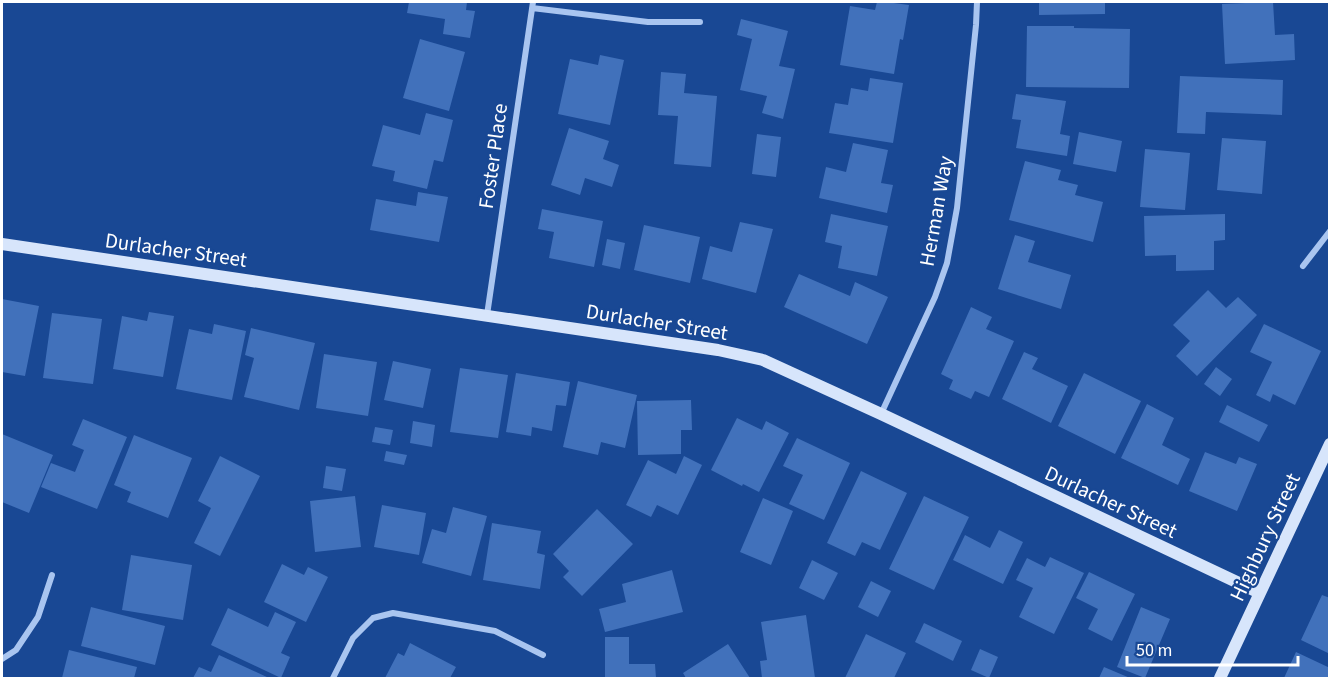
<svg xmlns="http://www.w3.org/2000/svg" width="1331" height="680" font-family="'Source Sans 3',sans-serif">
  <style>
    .building { fill: #4171bb }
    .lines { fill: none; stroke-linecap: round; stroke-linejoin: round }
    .street { stroke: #a9c5f0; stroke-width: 6 }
    .secondary { stroke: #d7e5fb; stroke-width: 12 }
    .labels { text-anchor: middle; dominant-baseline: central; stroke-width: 4.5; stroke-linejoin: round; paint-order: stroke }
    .street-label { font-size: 21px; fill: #fff; stroke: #194894 }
  </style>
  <rect width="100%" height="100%" fill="#194894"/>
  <!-- building -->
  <path class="building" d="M409,2H467L466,10L475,11L470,38L443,34L445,19L407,13Z
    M877,2H886L909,5L903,40L900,39L894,74L840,65L850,6L875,10Z
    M1039,2H1105V14L1039,15Z
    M1269,2H1273L1275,35L1294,34L1295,60L1225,64L1222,4Z
    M741,19L788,31L779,66L795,69L783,119L762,113L767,96L740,90L752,39L737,35Z
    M1027,26H1074V28L1130,29L1129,88L1026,87Z
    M420,39L465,52L449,111L403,98Z
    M600,55L624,60L610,125L558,114L570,59L598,65Z
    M661,72L686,74L684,93L717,96L711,167L674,164L678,116L658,115Z
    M1180,76L1283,80L1282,115L1206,112L1205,134L1177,133Z
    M870,78L903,83L893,143L829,133L835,103L848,105L851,88L868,91Z
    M1016,94L1066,101L1060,134L1070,136L1067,156L1016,148L1021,120L1012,119Z
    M426,113L453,120L443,162L434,160L427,189L393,181L395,171L372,166L383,125L420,135Z
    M569,128L609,141L603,159L619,165L612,187L585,178L580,195L551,185Z
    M1079,132L1122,141L1116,172L1073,164Z
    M757,134L781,137L776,177L752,174Z
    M1222,138L1266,141L1262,194L1217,190Z
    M853,143L888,150L881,183L893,185L887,213L819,198L826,167L846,172Z
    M1145,149L1190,153L1185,210L1140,207Z
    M1025,161L1061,170L1058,180L1078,185L1075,195L1103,202L1093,242L1009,220Z
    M418,192L448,197L439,242L370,230L376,199L416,206Z
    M542,209L603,221L594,267L549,258L554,232L538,229Z
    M831,214L888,226L877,276L838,268L842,246L825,242Z
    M1225,214V240L1214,241V270L1176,271V255L1145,256L1144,216Z
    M740,222L773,229L756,293L702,279L710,246L732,252Z
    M644,225L700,237L690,283L634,270Z
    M1015,235L1035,241L1028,262L1071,275L1061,309L998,289Z
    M607,239L625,243L620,269L602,265Z
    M799,274L850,296L855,282L888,297L867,344L784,307Z
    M1208,290L1226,308L1238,297L1257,315L1197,376L1176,356L1190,341L1173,325Z
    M2,299L39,306L25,376L2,372Z
    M971,307L992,317L986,329L1014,341L989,397L975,391L971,399L949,389L953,380L941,374Z
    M149,312L174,316L163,377L113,369L122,316L147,321Z
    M52,313L102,319L93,384L43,378Z
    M214,324L246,331L232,400L176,389L189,329L212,334Z
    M1264,324L1321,351L1295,405L1273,394L1270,402L1256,395L1272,362L1250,352Z
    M251,328L315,343L299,410L244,397L254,358L245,355Z
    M1024,352L1038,358L1032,369L1068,386L1051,423L1002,399Z
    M324,354L377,362L368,416L316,408Z
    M393,361L431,369L423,408L384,400Z
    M1216,367L1232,379L1220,396L1204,384Z
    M460,368L508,375L498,438L450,432Z
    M516,373L570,382L566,406L556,405L552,431L532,427L531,436L506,432Z
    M1084,373L1141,401L1115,454L1058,426Z
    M578,381L637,395L625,448L601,442L598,455L563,447Z
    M691,400L692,430H681V454L638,455L637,401Z
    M1147,404L1174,418L1162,445L1190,459L1178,485L1121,458Z
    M1227,405L1268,425L1259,442L1219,422Z
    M737,418L762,430L766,421L789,433L759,492L743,484L742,486L711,470Z
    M83,419L127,437L97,509L41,487L51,463L75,472L84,450L72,445Z
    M413,421L435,425L432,447L410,443Z
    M375,427L393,430L390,445L372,442Z
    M2,434L53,455L29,513L2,502Z
    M134,435L192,458L168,518L127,502L131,492L114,485Z
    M797,438L850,463L824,520L789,504L803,475L783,466Z
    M386,451L407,455L404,465L384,461Z
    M1205,452L1236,464L1239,457L1257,464L1237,511L1189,491Z
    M220,456L260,476L220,556L194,543L211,508L198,501Z
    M684,456L702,465L678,515L657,505L651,517L626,505L648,460L676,474Z
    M326,466L346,469L342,491L323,488Z
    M861,471L907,493L880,550L862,542L855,556L827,543Z
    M355,496L361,547L315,552L310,501Z
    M924,496L969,517L934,590L889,569Z
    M763,498L793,511L771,565L740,552Z
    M382,505L426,513L419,555L374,547Z
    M453,507L487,516L471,576L422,563L432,529L446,533Z
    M597,509L633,544L582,596L563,577L569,571L553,554Z
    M492,523L541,531L537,553L545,555L540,589L483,580Z
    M999,530L1023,542L1003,584L953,560L965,535L990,548Z
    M131,555L192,565L183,620L122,610Z
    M1050,557L1084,573L1054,634L1019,617L1033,588L1016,580L1027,558L1045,567Z
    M812,560L838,573L824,600L799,588Z
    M282,564L304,575L308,567L328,577L306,622L264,602Z
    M672,570L683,612L605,632L599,609L626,602L622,584Z
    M1089,572L1135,594L1112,641L1088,629L1098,609L1076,598Z
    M871,581L891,591L878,617L858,607Z
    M1322,595L1330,598V654L1301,640Z
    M91,607L165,626L155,665L81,646Z
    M1141,607L1170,619L1145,678L1117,667Z
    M228,608L268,627L275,612L296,622L281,653L290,657L281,678L211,645Z
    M806,615L815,678H762L760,661L767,660L761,622Z
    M924,623L962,641L953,661L915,642Z
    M866,634L906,653L894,678H845Z
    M605,637H629V664H655L656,678H605Z
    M410,643L456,667L450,678H385L398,653L404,656Z
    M728,644L750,678H686L683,673Z
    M980,649L998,657L989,678L971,670Z
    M69,650L137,667L134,678H62Z
    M1296,652L1330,668V678H1284Z
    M219,655L269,678H193L199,667L211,672Z
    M1104,667L1130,678H1099Z"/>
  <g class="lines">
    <!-- street -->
    <path class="street" d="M532,8L648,22H700
      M1303,266L1330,231
      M487,315L533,2
      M881,414L935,297L947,263L957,208L976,25L977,2
      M2,659L16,650L38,617L52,575
      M333,678L353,638L373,618L393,613L495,631L543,655"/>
    <!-- secondary -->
    <path class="secondary" d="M2,244L718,350L763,360L881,414L1260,593
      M1220,678L1330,444"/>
  </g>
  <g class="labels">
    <!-- street labels -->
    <g class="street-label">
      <text transform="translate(493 156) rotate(-82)">Foster Place</text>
      <text transform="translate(936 211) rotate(-80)">Herman Way</text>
      <text transform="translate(176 250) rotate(8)">Durlacher Street</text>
      <text transform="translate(657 322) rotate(9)">Durlacher Street</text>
      <text transform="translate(1111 502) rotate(25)">Durlacher Street</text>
      <text transform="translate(1265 537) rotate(-65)">Highbury Street</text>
    </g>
  </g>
  <!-- border -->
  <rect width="1331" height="680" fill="none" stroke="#ffffff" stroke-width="6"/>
  <!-- scale -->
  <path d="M1127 656v9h171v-9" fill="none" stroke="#ffffff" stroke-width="3"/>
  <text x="1136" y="656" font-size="18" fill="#ffffff" stroke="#194894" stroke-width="4.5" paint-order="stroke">50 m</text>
</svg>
